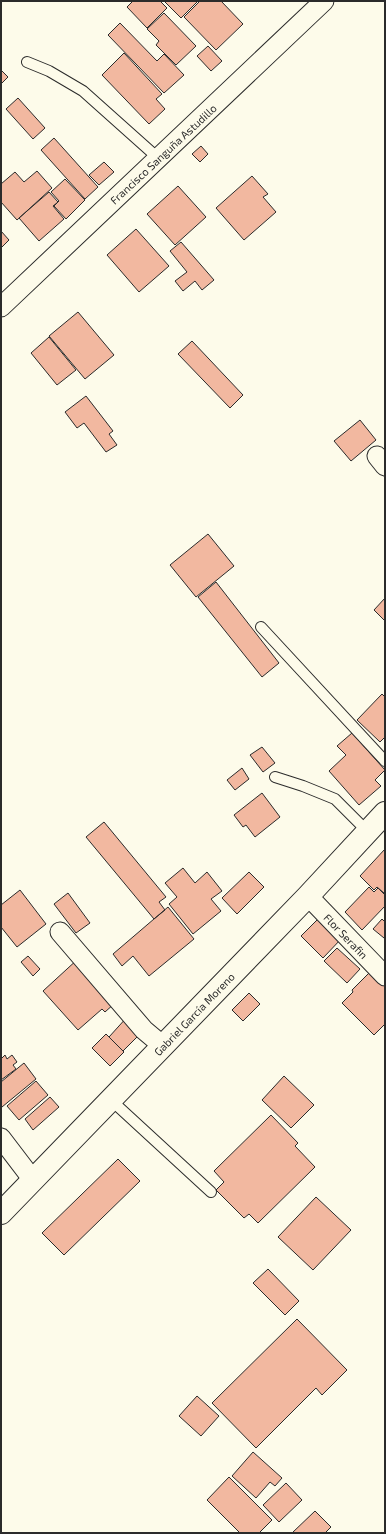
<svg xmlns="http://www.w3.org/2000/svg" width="386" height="1534" font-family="'Exo 2',sans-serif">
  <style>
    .building { fill: #f2b8a0; stroke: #2b2b2b }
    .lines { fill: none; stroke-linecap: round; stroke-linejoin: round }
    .service-casing { stroke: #2b2b2b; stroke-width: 12 }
    .minor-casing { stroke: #2b2b2b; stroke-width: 21 }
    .tertiary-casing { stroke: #2b2b2b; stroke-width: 24 }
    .service { stroke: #fdfbea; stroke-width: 10 }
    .minor { stroke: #fdfbea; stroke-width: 19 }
    .tertiary { stroke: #fdfbea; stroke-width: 22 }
    .labels { text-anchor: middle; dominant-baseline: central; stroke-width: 3; stroke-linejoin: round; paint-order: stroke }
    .street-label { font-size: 11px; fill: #2b2b2b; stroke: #fdfbea }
  </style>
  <rect width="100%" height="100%" fill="#fdfbea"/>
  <!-- building -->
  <path class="building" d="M133,1H160L167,8L147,28L127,7Z
    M164,1H198L181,18Z
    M200,1H221L243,24L216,50L184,17Z
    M164,13L196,46L176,65L156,45L159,41L147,29Z
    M120,23L157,61L164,54L184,75L164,93L108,35Z
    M208,46L222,61L211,71L197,56Z
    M124,53L162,94L156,99L165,109L149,124L102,75Z
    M1,70L8,77L1,84Z
    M18,98L45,128L33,139L6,109Z
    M54,138L98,187L85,199L41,150Z
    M201,146L208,154L200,162L192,154Z
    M104,162L114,172L99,185L89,175Z
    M37,171L52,188L17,220L1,202V184L15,172L24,182Z
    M252,176L268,194L263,197L276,212L244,240L216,208Z
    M65,179L85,200L66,219L54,206L59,201L51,192Z
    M178,186L206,217L175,245L147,214Z
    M49,192L58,202L53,206L64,219L39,241L19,218Z
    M136,229L169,266L139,292L107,255Z
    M1,231L9,240L1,248Z
    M181,242L214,280L202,290L195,281L183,291L175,281L187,272L170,251Z
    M78,312L114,355L85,379L49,336Z
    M49,337L76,370L57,385L31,353Z
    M192,341L243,395L230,408L178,354Z
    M86,396L113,431L109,434L117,445L106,452L84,423L77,428L65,412Z
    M360,420L376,440L351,461L334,441Z
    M208,534L234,566L196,597L170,565Z
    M216,582L279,663L262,677L198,597Z
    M385,598V621L374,610Z
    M382,694L385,697V737L380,742L357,720Z
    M352,733L385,770L375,780L381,786L359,805L329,771L346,755L337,746Z
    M262,747L275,763L263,772L250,755Z
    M242,768L249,779L235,790L227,780Z
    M262,793L280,817L255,837L246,825L243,827L234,815Z
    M104,822L166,897L159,902L165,910L154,919L86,837Z
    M385,849V893H384L377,887L374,890L360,876Z
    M183,868L195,883L207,872L222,891L211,899L221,911L193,934L169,904L177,897L165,883Z
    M249,872L264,887L237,914L222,898Z
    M369,887L374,892L378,888L385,895V906L362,930L345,912Z
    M20,890L46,924L17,947L1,927V905Z
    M68,893L90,923L76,933L54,904Z
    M168,907L194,939L149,976L133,956L122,966L113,954Z
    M320,917L342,938L323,958L301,936Z
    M382,919L385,922V936L384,938L373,929Z
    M337,948L360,969L347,983L324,961Z
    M28,956L40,969L33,976L21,962Z
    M79,958L115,1003L105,1012L102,1009L78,1030L43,991Z
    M370,972L385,986V1024L374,1035L342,1003L353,992L352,990Z
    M249,993L260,1004L243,1021L232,1010Z
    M128,1016L143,1031L123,1051L109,1037Z
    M106,1034L124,1052L110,1066L92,1048Z
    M5,1055L7,1059L12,1055L17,1062L13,1065L16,1069L1,1080V1059Z
    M24,1063L36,1079L2,1107L1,1105V1082Z
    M284,1076L314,1105L291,1128L262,1100Z
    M36,1081L48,1095L19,1120L7,1106Z
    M50,1097L59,1107L33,1130L25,1119Z
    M271,1115L298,1143L295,1146L315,1167L258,1223L249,1214L244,1218L216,1190L224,1182L214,1171Z
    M118,1159L140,1181L64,1255L42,1233Z
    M316,1197L351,1230L313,1270L278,1237Z
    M268,1269L299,1301L285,1315L253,1283Z
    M297,1319L347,1370L322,1395L316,1388L256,1448L212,1403Z
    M197,1396L219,1416L201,1436L179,1416Z
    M253,1452L282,1478L275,1486L270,1482L256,1498L232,1476Z
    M229,1477L272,1520L259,1533H240L207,1500Z
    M286,1483L302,1500L279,1522L263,1505Z
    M315,1511L331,1527L325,1533H292Z"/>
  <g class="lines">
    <!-- service casing -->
    <g class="service-casing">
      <path id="service" d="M27,62L49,71L83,91L158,158
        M261,627L385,761
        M275,777L303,786L335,799L368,832
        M111,1100L211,1192"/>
    </g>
    <!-- minor casing -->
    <g class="minor-casing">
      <path id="minor" d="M1,307L324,1
        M377,456L385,466
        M308,896L385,976
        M60,932L144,1030L163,1046
        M1,1138L33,1180"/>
    </g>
    <!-- tertiary casing -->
    <g class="tertiary-casing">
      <path id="tertiary" d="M1,1213L308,896L385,813"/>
    </g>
    <!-- service -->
    <use href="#service" class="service"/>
    <!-- minor -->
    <use href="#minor" class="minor"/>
    <!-- tertiary -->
    <use href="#tertiary" class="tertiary"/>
  </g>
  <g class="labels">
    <!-- street labels -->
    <g class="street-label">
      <text transform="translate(163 154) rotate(-43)">Francisco Sanguña Astudillo</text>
      <text transform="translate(346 936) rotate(46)">Flor Serafin</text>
      <text transform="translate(194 1014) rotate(-46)">Gabriel García Moreno</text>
    </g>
  </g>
  <!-- border -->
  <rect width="386" height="1534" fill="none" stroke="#2b2b2b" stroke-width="4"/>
</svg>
